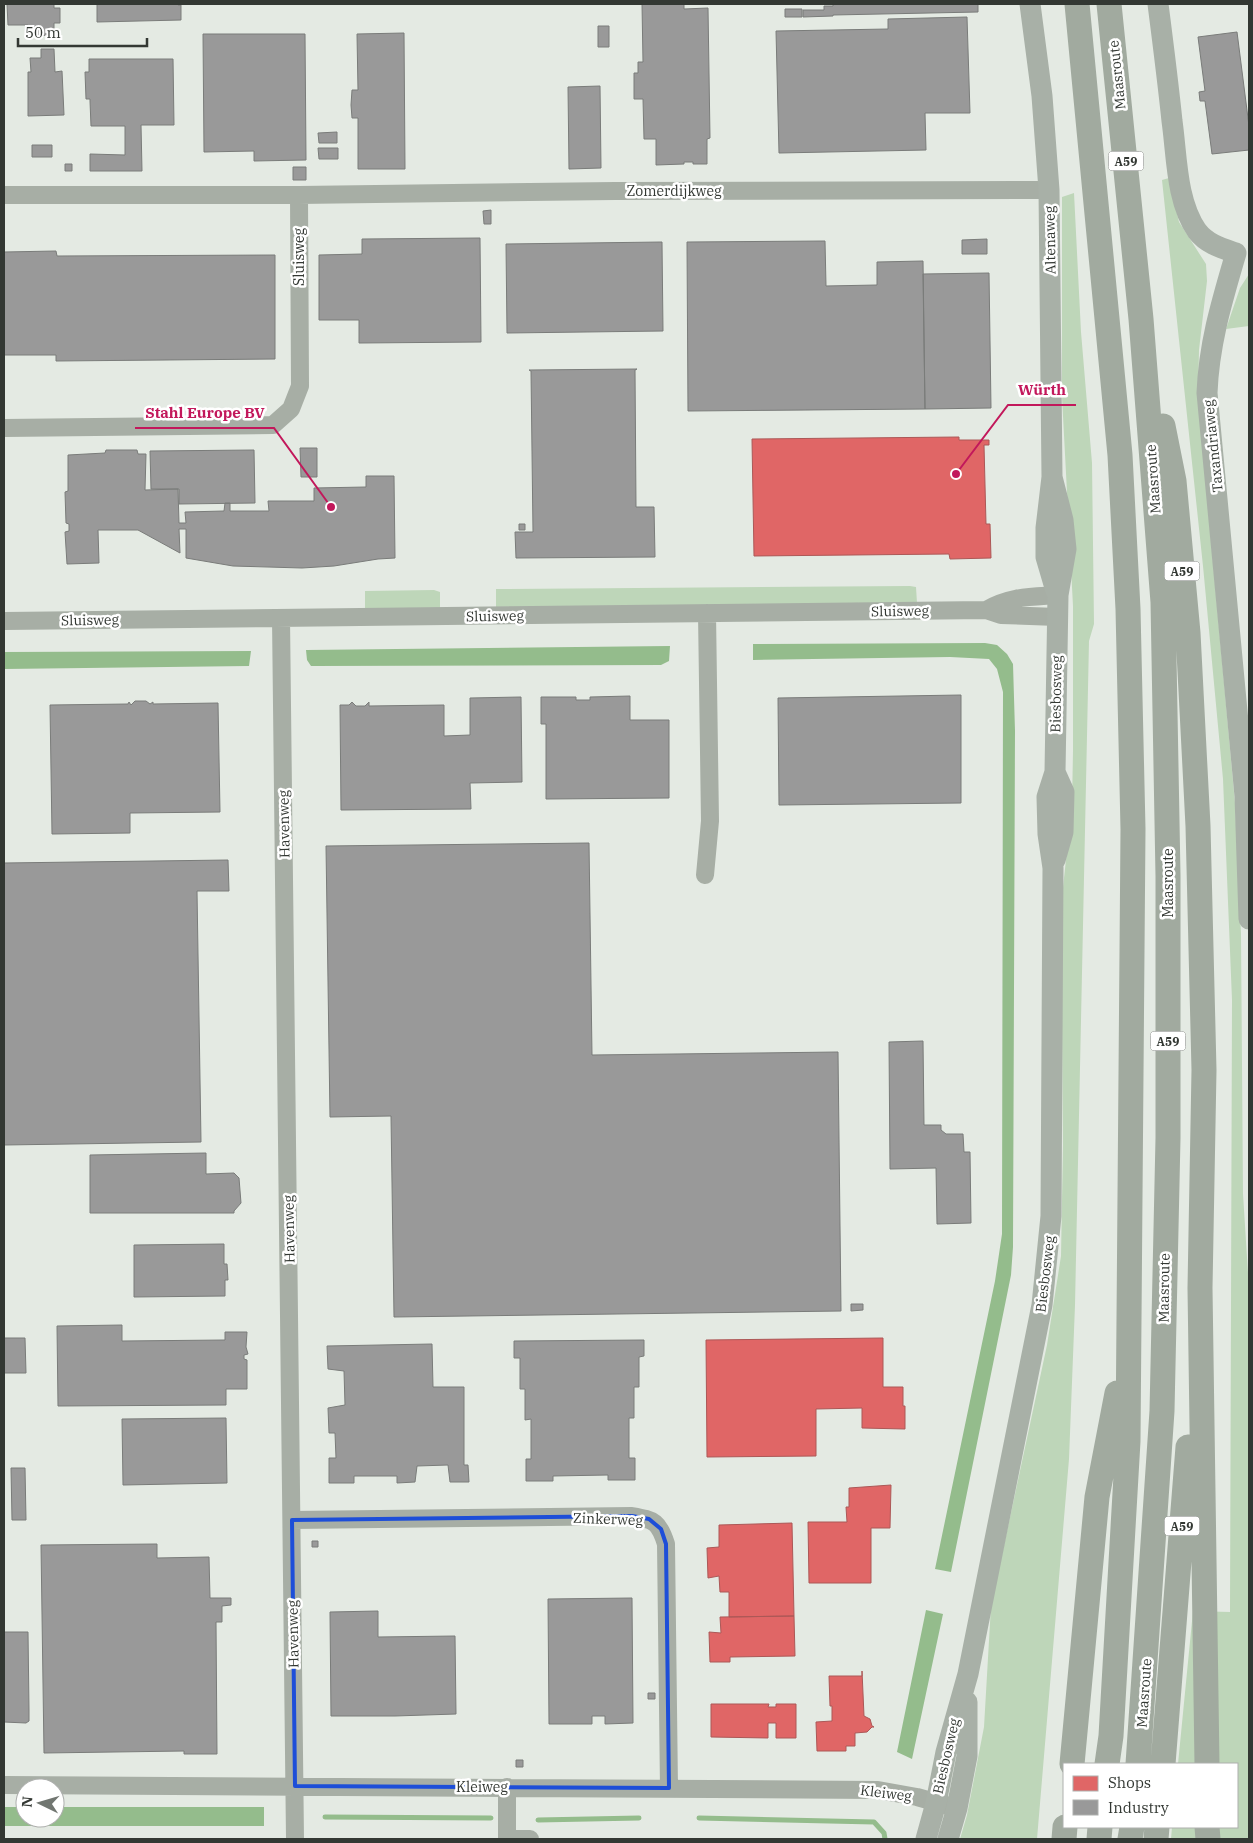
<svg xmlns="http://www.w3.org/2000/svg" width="1253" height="1843" font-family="'IBM Plex Serif',serif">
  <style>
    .green { fill: #bed6b9 }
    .water { fill: #94bc8c }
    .shops { fill: #e06666; stroke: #ac5857 }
    .industry { fill: #999; stroke: #7a7c7a }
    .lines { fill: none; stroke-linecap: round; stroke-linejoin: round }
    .stream { stroke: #94bc8c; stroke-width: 5 }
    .minor { stroke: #a7aea5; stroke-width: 18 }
    .major { stroke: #a8b0a7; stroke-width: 21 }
    .highway { stroke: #a1aa9f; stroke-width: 25 }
    .marked { fill: none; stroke: #1d4ed8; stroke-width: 4; stroke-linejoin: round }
    .labels { text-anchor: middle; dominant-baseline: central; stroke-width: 5; stroke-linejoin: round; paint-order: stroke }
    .shield { fill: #fff; stroke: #707470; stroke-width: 1 }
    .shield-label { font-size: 12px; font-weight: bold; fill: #333833 }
    .street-label { font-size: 14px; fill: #333833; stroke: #fff }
    .leader { fill: none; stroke: #c2185b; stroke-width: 2 }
    .callout-dot { fill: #c2185b; stroke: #fff; stroke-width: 2 }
    .callout-label { font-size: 15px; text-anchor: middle; font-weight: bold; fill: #c2185b; stroke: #fff; stroke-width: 5; stroke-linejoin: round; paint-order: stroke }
  </style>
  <rect width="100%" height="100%" fill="#e4eae3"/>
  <!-- green -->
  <path class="green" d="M1169,178L1179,222L1206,264L1207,281L1199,350L1198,398L1235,803L1241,934L1243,1194L1249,1289V1839H1171L1172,1827H1237V1764H1178L1193,1611L1230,1612L1232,1000L1223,779L1203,566L1162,180Z
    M1074,193L1081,332L1092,463L1094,624L1089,641L1075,1305L1069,1459L1037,1839H960L967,1815L984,1727L991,1606L1047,1345L1061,1256L1063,1145L1061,906L1072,804L1073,751V606L1062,397V197Z
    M1249,274V326L1226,329L1240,288Z
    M910,586L916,587L917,603L496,607V589Z
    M434,590L440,592V608L365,609V591Z"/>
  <!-- water -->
  <path class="water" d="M985,643L997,645L1007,654L1013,664L1015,731L1013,1247L1011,1275L951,1572L935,1569L995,1281L1002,1234L1003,692L997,669L989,659L950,657L753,660V644Z
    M670,646L669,661L661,665L311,666L307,660L306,650Z
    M251,651L249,666L4,669V652Z
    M926,1610L943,1614L912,1759L897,1752Z
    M4,1807H25V1818H55V1807H264V1826H4Z"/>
  <!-- shops -->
  <path class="shops" d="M959,437V440H989V445H984L986,524H990L991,558L950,559L949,554L754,556L752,439Z
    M883,1338V1387H903V1406H905V1429L862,1428V1408L816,1409V1456L707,1457L706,1340Z
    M891,1485L890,1528H871V1583H809L808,1522H847L846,1507H849V1488Z
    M792,1523L794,1616L729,1617V1592H720L719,1576L708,1578L707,1548L719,1547V1525Z
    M794,1616L795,1656L730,1657V1662H710L709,1632L721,1633L720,1617Z
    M862,1671L864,1716L870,1719L872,1726L874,1727H872L867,1732L855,1733V1746H846V1751H817L816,1722L832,1721V1706H830L829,1676H862Z
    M711,1704H769L768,1707H776V1704H796V1738H776V1723H768V1738L711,1737Z"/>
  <!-- industry -->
  <path class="industry" d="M7,4H54V8H60V23H54V35L29,36L28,25H8Z
    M97,4H178V5H181V20L97,22Z
    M642,4H684V9L708,8L710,138L707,139V164H693V162H684V164L656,165V139H644L643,99H634V73H638V62H643Z
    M833,4H978V12L833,15V16L803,17V10H824V6H833Z
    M785,9H802V17H785Z
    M967,17L970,113H925L926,150L779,153L776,31L888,29V19Z
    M598,26H609V47H598Z
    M1237,32L1249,126V150L1212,154L1205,101H1200L1199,92L1205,91L1198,37Z
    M404,33L405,169H358V118H352L351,105L352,90H358L357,34Z
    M203,34H305L306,160L254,161V151L204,152Z
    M41,49H54L55,72L62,71L64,115L28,116V72H31L30,58H41Z
    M89,59H173L174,125H141L142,171H90V154L125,155V126H91L90,101V99H86L85,72H89Z
    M600,86L601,168L569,169L568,87Z
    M337,132V143H319L318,133Z
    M32,145H52V157H32Z
    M318,148H338V159H319Z
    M65,164H72V171H65Z
    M293,167H306V180H293Z
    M491,210V224H484L483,211Z
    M480,238L481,342L359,343V320H319V255L362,254V239Z
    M987,239V254H962V240Z
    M825,241L826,286L877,285V262L923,261L925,409L688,411L687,242Z
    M662,242L663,331L507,333L506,244Z
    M56,251L57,256L275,255V359L56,361V355H4V252Z
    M989,273L991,408L925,409L923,274Z
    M637,369L635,370L636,507H654L655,557L516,558L515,532H533L531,371L529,370Z
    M300,448H317V477H301Z
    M106,450H137L138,454H146L145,490L178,489L179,523H186L185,512L224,511L225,503H230V511H269L268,501H314V488L366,487V476H394L395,558L378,559L334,566L302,568L233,566L186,558V529H179L180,553L138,530H98L99,563L67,564L65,532L69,531V524L66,523L65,492L68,491V455L105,453Z
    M254,450L255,503L179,504V489H151L150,451Z
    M519,524H525V530H519Z
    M961,695V803L779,805L778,698Z
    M630,696V720H669V798L546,799V724H541V697H576V700H590V697Z
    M521,697L522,782L470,783L471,809L341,810L340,705H349L352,702L356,706H365L369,702V706L444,705V736L470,735V698Z
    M135,701H146L150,704L153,702V704L218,703L220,812L130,813V833L52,834L50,705L128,704L129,702L131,705Z
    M589,843L592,1055L838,1052L841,1311L394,1317L391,1116L330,1117L326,846Z
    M228,860L229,891H197L201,1142L4,1145V863Z
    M923,1041L924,1125H941V1130L946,1134H963L964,1152H970L971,1223L937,1224L936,1168L890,1169L889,1042Z
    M206,1153V1174L234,1173L239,1178L241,1203L234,1211V1213H90V1155Z
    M224,1244V1264H227L228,1280H225V1296L134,1297V1245Z
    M851,1304H863V1310L851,1311Z
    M122,1325V1341L225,1340V1332H247L246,1347L248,1354L244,1355V1359L247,1360V1389H226V1405L58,1406L57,1326Z
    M4,1338H25L26,1373H4Z
    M644,1340V1356L639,1357V1387H634V1418H629V1458H635V1480H608V1475L553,1476V1481H526V1459H531V1419L525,1420V1389H520V1358H514V1341Z
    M432,1344L433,1387H464V1465H468L469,1482H450L448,1465L417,1466L415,1482L397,1483V1476H354V1483H329V1458H336L335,1433H329L328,1408L345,1405L344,1371L328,1369L327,1346Z
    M226,1418L227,1483L123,1485L122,1419Z
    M11,1468H25L26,1520H12Z
    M312,1541H318V1547H312Z
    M157,1544V1558L209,1557L210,1598H231V1605L222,1606V1622H216L217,1754H184V1751L44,1753L41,1545Z
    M632,1598L633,1723L605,1724V1716H592V1724H549L548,1599Z
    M378,1611V1637L455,1636L456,1714L395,1716H331L330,1612Z
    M4,1632H28L29,1710V1721L26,1723L4,1722Z
    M648,1693H655V1699H648Z
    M516,1760H523V1767H516Z"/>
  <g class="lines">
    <!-- stream -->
    <path class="stream" d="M325,1817L491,1818
      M699,1818L874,1822L884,1833L885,1839
      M538,1820L639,1818"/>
    <!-- minor -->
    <path class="minor" d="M4,195H299L615,191L1049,190
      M4,428L273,425L291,409L300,386L299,195
      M986,610C1011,596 1030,597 1058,595
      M281,618L295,1839
      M4,621L986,610L1001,615L1057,617
      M705,875L710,821L707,613
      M292,1520L632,1516C655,1520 659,1522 666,1544L669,1788
      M4,1785L878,1790L917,1797L949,1806
      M507,1839V1787
      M507,1839H530"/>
    <!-- major -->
    <path class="major" d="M1030,4L1042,96L1049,190L1052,477L1046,528V557L1056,591
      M1158,4C1163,43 1168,82 1172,121C1177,156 1176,201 1197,231C1207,244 1221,248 1236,253C1222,301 1209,343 1207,393L1245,796L1249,919
      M1055,860L1063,832L1064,792L1055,772
      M926,1839L936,1803L946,1752L968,1674L1042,1305L1051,1216L1053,868L1048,834L1047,797L1055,772L1058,595L1066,549L1063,520L1052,477
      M948,1839L957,1808L967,1756V1702"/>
    <!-- highway -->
    <path class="highway" d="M1077,4L1120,455L1128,609L1133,829L1128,1441L1111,1736L1107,1764
      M1109,4L1141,319L1163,602L1168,876V1138L1162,1411L1138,1764
      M1163,426L1174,481L1188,633L1198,826L1204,1070L1200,1288L1207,1764
      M1072,1764L1097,1497L1117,1393
      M1163,1764L1188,1447
      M1207,1827L1208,1839
      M1064,1839L1065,1827
      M1099,1839L1100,1827
      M1130,1839L1132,1827
      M1156,1839L1157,1827"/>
  </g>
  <!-- marked area -->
  <path class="marked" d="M632,1516L649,1519L661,1529L666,1544L669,1788L295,1786L292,1520Z"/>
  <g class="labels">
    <!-- shield labels -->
    <g class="shield">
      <rect x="1108.5" y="151.5" width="35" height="19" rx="4"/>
      <rect x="1164.5" y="561.5" width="35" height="19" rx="4"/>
      <rect x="1150.5" y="1031.5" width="35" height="19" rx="4"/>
      <rect x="1164.5" y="1516.5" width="35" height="19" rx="4"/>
    </g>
    <g class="shield-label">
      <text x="1126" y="161">A59</text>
      <text x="1182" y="571">A59</text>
      <text x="1168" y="1041">A59</text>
      <text x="1182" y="1526">A59</text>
    </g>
    <!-- street labels -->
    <g class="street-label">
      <text transform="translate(1117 75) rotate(-96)">Maasroute</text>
      <text x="674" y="191">Zomerdijkweg</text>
      <text transform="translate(1050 240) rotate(-91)">Altenaweg</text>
      <text transform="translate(299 257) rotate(-90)">Sluisweg</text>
      <text transform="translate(1213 446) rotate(-96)">Taxandriaweg</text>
      <text transform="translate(1153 479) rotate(-94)">Maasroute</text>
      <text transform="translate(900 611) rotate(-1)">Sluisweg</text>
      <text transform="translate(495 616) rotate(-1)">Sluisweg</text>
      <text transform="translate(90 620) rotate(-1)">Sluisweg</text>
      <text transform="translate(1056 694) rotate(-89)">Biesbosweg</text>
      <text transform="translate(284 824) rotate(-91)">Havenweg</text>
      <text transform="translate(1168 883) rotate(-90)">Maasroute</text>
      <text transform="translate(289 1229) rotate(-91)">Havenweg</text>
      <text transform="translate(1045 1274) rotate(-83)">Biesbosweg</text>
      <text transform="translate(1164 1288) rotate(-89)">Maasroute</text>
      <text transform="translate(608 1519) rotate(2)">Zinkerweg</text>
      <text transform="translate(293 1634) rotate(-91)">Havenweg</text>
      <text transform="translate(1144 1693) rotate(-86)">Maasroute</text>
      <text transform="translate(946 1756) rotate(-77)">Biesbosweg</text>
      <text x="482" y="1787">Kleiweg</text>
      <text transform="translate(886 1793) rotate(7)">Kleiweg</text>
    </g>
  </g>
  <!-- callouts -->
  <path class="leader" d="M956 474L1008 405H1076M331 507L274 428H135"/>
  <g class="callout-dot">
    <circle cx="956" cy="474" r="5"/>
    <circle cx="331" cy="507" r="5"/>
  </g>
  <g class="callout-label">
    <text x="1042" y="395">Würth</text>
    <text x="205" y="418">Stahl Europe BV</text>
  </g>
  <!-- border -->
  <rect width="1253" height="1843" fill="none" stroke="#333833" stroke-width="10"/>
  <!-- legend -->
  <rect x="1063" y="1763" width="175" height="65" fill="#ffffff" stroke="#adafad"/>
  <rect x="1073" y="1776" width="25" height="15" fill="#e06666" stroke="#adafad"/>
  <text x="1108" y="1788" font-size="15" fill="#333833">Shops</text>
  <rect x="1073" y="1800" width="25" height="15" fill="#999999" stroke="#adafad"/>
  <text x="1108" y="1813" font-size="15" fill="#333833">Industry</text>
  <!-- north arrow -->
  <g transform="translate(40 1803) rotate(275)"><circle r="24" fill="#ffffff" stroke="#adafad"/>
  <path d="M0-4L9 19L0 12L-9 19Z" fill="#717671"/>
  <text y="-8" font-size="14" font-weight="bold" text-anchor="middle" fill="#333833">N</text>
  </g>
  <!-- scale -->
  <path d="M18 38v8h129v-8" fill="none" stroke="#333833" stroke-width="2.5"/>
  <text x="25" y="38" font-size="15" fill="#333833" stroke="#ffffff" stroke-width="4" paint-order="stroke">50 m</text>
</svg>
